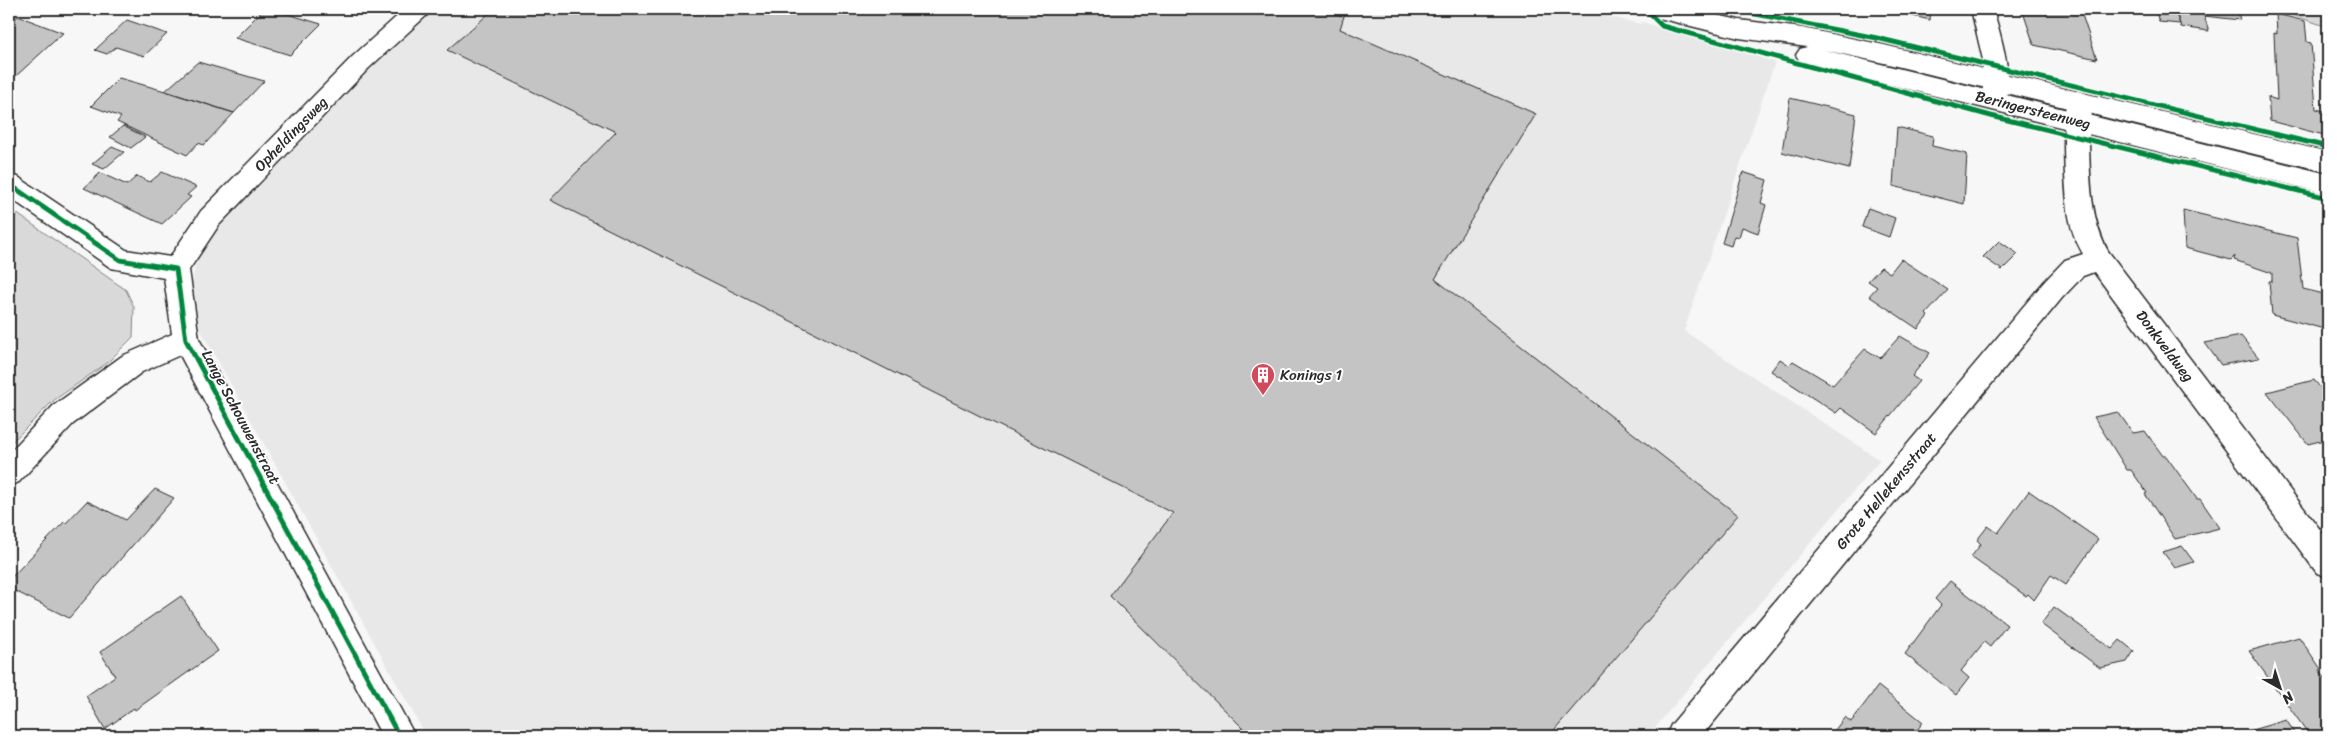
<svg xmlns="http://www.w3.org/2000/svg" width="2337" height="745" font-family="Sriracha,sans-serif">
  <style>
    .built { fill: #e8e8e8 }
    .green { fill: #d9d9d9; stroke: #828282 }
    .building { fill: #c4c4c4; stroke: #2b2b2b }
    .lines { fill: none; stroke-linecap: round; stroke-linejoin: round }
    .minor-casing { stroke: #2b2b2b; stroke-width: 3 }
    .primary-casing { stroke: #2b2b2b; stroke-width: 3 }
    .minor { fill: #fff; fill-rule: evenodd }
    .primary { fill: #fff; fill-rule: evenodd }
    .cycleway-casing { stroke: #fff; stroke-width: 8 }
    .cycleway { stroke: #00873e; stroke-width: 5 }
    .labels { text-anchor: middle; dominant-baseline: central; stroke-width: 4; stroke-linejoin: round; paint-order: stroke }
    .street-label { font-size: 15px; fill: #2b2b2b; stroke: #fff }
    .poi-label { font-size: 15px; fill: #2b2b2b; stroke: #fff; text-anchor: start }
  </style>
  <rect width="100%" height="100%" fill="#f7f7f7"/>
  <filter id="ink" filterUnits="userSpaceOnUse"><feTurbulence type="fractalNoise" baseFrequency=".02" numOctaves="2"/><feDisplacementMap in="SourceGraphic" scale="10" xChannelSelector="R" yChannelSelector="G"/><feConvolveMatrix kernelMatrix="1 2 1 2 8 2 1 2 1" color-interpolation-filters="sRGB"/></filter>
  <g filter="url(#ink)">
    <!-- built -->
    <path class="built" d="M432,9H1573L1641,24L1642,22L1775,62L1684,331L1880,460L1648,736H426L194,318L190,292L196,263L202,249L244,195L366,67Z"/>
    <!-- green -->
    <path class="green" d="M2279,9H2328V27L2280,11Z
      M9,208L126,290L134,307L133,337L107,363L53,401L9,445Z"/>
    <!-- building -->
    <path class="building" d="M264,9H271L321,24L290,55L235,38Z
      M494,9H1316L1344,16L1340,29L1536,114L1435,279L1738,515L1549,736H1251L1110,596L1173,513L550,200L616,132L447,50Z
      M1883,9H1931L1930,20Z
      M2022,9H2080L2097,59L2034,45Z
      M2155,9H2174L2180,24L2159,22Z
      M2184,9H2237L2240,20L2204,16L2209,31L2181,27L2176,12L2185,13Z
      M2276,14L2305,21L2307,42L2311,43L2316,109L2328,112V136L2270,121L2268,97L2277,100L2274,33L2277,34Z
      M18,16L63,33L16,76L9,73V24Z
      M127,20L167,34L144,56L116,47L107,54L95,50Z
      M198,62L264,81L234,113L165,91Z
      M119,78L165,91L234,113L204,145L198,143L187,155L117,122L121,117L91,106Z
      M1790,98L1856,114L1849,169L1782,152Z
      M123,126L145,137L131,148L110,137Z
      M1897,127L1933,136L1932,146L1967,154L1964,204L1893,186Z
      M112,147L124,152L104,169L92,164Z
      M162,172L196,187L187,195L191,197L162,224L84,188L100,173L127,185L137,176L150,182Z
      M1743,172L1767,180L1761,203L1766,205L1758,233L1742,227L1739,237L1734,236L1731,246L1722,243Z
      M1868,208L1895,218L1889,237L1862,227Z
      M2183,210L2297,238L2303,289L2328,295V330L2272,315L2269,281H2272V273L2234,260L2235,256L2231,260L2185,248Z
      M1999,241L2018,254L2002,270L1983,257Z
      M1901,259L1948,290L1926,314L1928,316L1918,329L1869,296L1877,287L1868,281L1881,267L1890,273Z
      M1900,336L1930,353L1912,376L1919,381L1876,433L1841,408L1836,413L1771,371L1780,359L1789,365L1793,361L1833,385L1865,349L1880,358Z
      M2241,336L2259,358L2221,365L2205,343Z
      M2314,380L2328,397V439L2308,444L2267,392Z
      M2118,412L2133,433L2145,431L2163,456H2166L2197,499H2200L2220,528L2175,539L2145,494L2147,493L2131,470H2127L2094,417Z
      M155,489L174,498L69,618L9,588V580L64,522L66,523L87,501L126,520Z
      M2029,491L2098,539L2066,585L2051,575L2034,600L2028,594L2026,596L1971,557L1981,544L1977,540L1988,526L1998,533Z
      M2182,546L2194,562L2175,568L2163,552Z
      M1950,581L2007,625L1990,647L1984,642L1961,671L1969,678L1956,695L1905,654L1941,605L1935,599Z
      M181,596L218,651L135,710L134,708L105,729L86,696L115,676L100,652Z
      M2054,607L2112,649L2120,640L2134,651L2127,662L2100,668L2041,624Z
      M2299,637L2321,669L2319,670L2328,682V736H2310L2249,651Z
      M1878,686L1923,722L1913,736L1831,735L1845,717L1851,722Z
      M2286,720L2297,736H2256L2252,730Z"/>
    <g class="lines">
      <!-- minor casing -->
      <g class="minor-casing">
        <path id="minor" d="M405,9H431L427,15L369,68L219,225L189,270L199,339L415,736H382L180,355L142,372L73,424L19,482L9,486V453L53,406L122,356L172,334L164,278L111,268L9,197V174L18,177L126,250L170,257L201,211L353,56Z
          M1971,9H1993C2000,33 2016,85 2004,107L1995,110L1986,107L1983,101V60Z
          M2078,91L2087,94C2094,107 2089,127 2089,143C2090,179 2090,219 2108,251L2328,540V577L2317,573L2094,272L2083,276L2062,298L1702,736H1666L1671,725L2044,282L2065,260L2083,254C2077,243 2072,233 2070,221C2065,200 2060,111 2069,94Z"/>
      </g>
      <!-- primary casing -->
      <g class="primary-casing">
        <path id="primary" d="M1644,9H1689L1739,20L1802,28L1884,45L2328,152V172L1884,63L1824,50L2328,174V194L1808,64L1800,61L1796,55L1800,49L1807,47L1739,38L1647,15Z"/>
      </g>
      <!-- minor -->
      <use href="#minor" class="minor"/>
      <!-- primary -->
      <use href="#primary" class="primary"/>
      <!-- cycleway casing -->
      <g class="cycleway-casing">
        <path id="cycleway" d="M1645,9L1662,26L1991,116L2328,198
          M1730,9L1877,38L2328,147
          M9,184L120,260L176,269L186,340L399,736"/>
      </g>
      <!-- cycleway -->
      <use href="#cycleway" class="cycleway"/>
    </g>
  </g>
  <!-- icons -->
  <defs>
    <g id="building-pin" transform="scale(1.25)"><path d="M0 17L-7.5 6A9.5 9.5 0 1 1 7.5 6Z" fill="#d1495b" stroke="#fff"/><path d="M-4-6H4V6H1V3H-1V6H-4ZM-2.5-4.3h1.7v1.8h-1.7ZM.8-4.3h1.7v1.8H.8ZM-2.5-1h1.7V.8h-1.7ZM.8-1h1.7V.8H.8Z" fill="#fff"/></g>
  </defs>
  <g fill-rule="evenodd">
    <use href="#building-pin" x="1263" y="375"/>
  </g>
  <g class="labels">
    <!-- street labels -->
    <g class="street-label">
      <text transform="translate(2033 110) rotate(14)">Beringersteenweg</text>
      <text transform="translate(291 134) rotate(-46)">Opheldingsweg</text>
      <text transform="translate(2165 346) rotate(53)">Donkveldweg</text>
      <text transform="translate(241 417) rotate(62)">Lange Schouwenstraat</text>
      <text transform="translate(1886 491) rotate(-50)">Grote Hellekensstraat</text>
    </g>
    <!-- poi labels -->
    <g class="poi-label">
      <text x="1280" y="375">Konings 1</text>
    </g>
  </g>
  <!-- margin -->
  <rect width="2337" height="745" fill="none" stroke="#fff" stroke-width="30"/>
  <rect x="15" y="15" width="2307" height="715" fill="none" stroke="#2b2b2b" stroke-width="2" filter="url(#ink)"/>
  <!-- north arrow -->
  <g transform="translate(2280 688) rotate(141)" stroke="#ffffff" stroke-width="4" paint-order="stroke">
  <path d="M0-4L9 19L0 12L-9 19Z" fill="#2b2b2b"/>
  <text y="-8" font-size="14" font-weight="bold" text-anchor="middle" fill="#2b2b2b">N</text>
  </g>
</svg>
